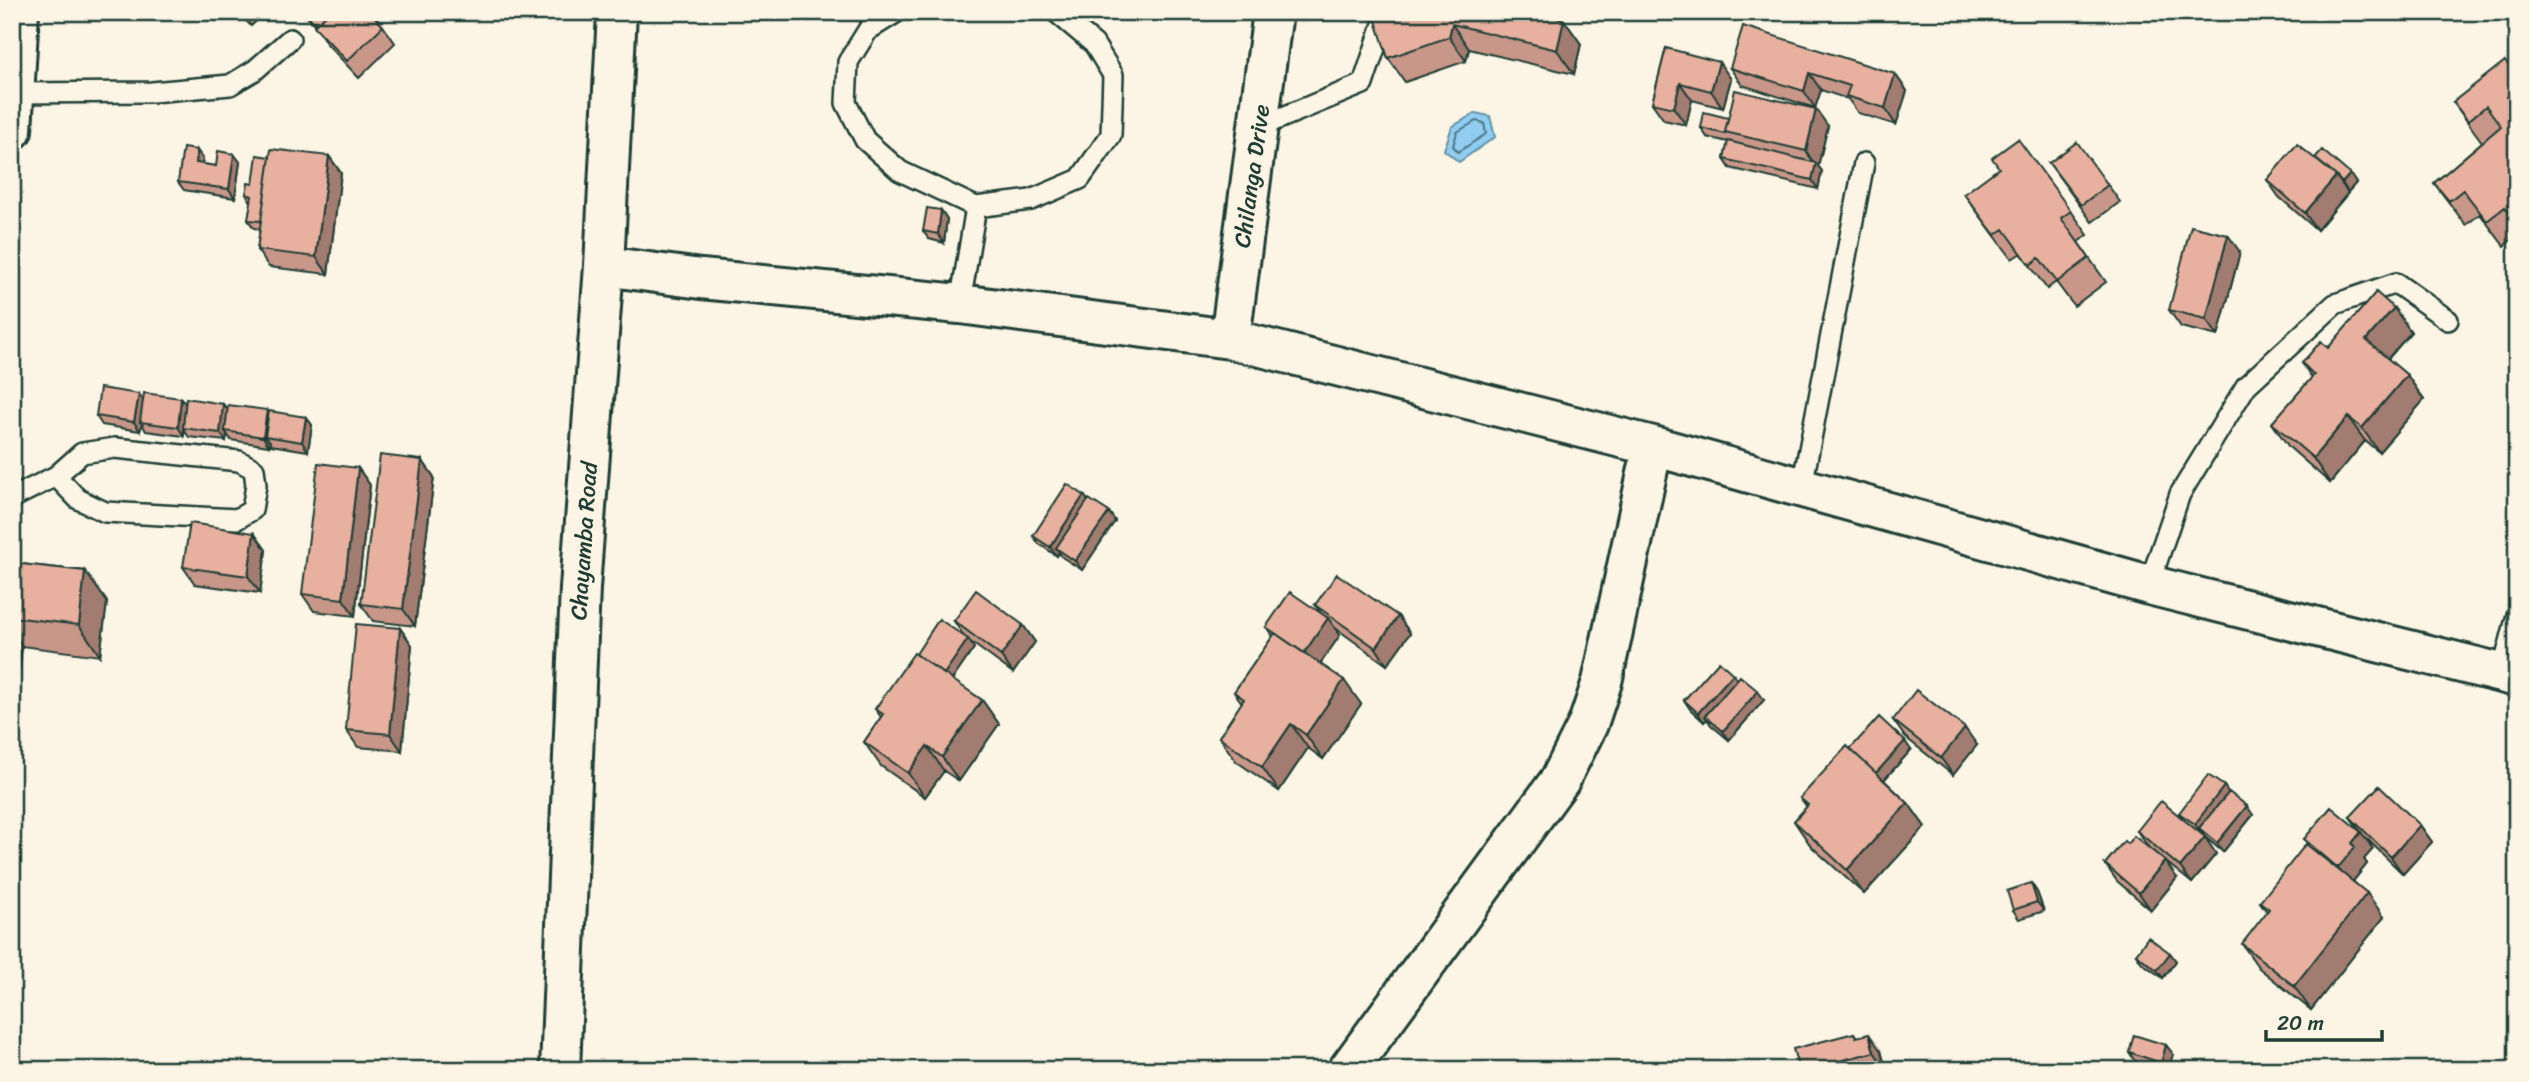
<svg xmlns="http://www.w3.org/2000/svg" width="2529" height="1082" font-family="Sriracha,sans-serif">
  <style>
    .water { fill: #91ccf1; stroke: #6393a5; stroke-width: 2 }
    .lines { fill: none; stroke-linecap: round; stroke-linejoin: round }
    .shore { stroke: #4d7680; stroke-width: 2 }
    .lane-casing { stroke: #1f3d34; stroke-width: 24 }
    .street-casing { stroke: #1f3d34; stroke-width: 44 }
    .secondary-casing { stroke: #1f3d34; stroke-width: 44 }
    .lane { stroke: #fcf5e5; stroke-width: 19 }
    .street { stroke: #fcf5e5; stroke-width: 38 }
    .secondary { stroke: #fcf5e5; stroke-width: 38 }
    .wall { fill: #c89789; stroke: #1f3d34; stroke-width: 2 }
    .shaded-wall { fill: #a27b6f; stroke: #1f3d34; stroke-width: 2 }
    .building { fill: #e8b09f; stroke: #1f3d34; stroke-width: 2 }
    .labels { text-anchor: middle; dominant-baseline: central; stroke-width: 6; stroke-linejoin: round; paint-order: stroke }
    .street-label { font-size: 23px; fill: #1f3d34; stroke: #fcf5e5 }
  </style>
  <rect width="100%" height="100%" fill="#fcf5e5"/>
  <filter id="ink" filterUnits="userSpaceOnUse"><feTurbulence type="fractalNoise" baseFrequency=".0143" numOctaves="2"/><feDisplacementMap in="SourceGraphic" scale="14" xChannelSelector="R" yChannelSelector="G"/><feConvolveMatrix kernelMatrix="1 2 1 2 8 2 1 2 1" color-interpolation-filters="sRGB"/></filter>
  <g filter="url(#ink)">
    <!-- water -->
    <path class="water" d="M1475,113L1490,116L1495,137L1459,162L1444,150L1452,127Z"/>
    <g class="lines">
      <!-- shore -->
      <path class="shore" d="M1476,121L1484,123L1486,134L1458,152L1453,146L1457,132Z"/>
      <!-- lane casing -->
      <g class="lane-casing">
        <path id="lane" d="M897,12L868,30L848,62L846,103L865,140L900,171L976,207
          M14,93L152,92L230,85L255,70L290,39
          M1259,127L1363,84L1387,12
          M960,304L976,207L1031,200L1080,179L1111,135L1113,75L1094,44L1056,12
          M1802,486L1864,163
          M12,498L56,476L82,453L115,448L239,461L254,469L256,485L252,510L237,519L105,512L78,499L56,476
          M2149,585L2180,494L2246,386L2335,304L2396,283L2448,320
          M2502,673L2517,615"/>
      </g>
      <!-- street casing -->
      <g class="street-casing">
        <path id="street" d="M12,130L19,12
          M604,266L701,279L960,304L1230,339L1653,446L2149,585L2517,677
          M1230,339L1273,12
          M1348,1070L1560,780L1588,724L1602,682L1653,446"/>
      </g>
      <!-- secondary casing -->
      <g class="secondary-casing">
        <path id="secondary" d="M560,1070L580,588L604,266L617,12"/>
      </g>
      <!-- lane -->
      <use href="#lane" class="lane"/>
      <!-- street -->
      <use href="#street" class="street"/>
      <!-- secondary -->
      <use href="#secondary" class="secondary"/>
    </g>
    <!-- wall -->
    <path class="wall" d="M238,12H266L251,26Z
      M302,12H370L383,26L395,43L359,78L326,43L315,25Z
      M1377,12L1560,17V18L1564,20L1581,44L1574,74L1469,49L1466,61L1405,82L1388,58Z
      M1666,48L1731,79L1723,108L1692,100L1686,125L1664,120L1652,103Z
      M1730,68L1895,74L1907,91L1896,125L1858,113L1848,99L1821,90L1815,108L1742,85Z
      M2517,76V235L2504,246L2480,214L2466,225L2434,183L2482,142L2453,102Z
      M1728,118L1828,126L1818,166L1822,171L1818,189L1730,168L1724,159L1728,142L1707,137L1701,128Z
      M234,154L240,162L235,198L184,190L178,182L203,159V164L216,166Z
      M329,156L341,173L328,274L269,267L257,250L260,229L254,228L248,220L251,202L246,194L270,157Z
      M2315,158L2356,183L2348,192L2347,191L2348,193L2317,230L2279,197L2267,180Z
      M2049,163L2108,185L2120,202L2092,222Z
      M1964,194L2071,211L2088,235L2078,242L2106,282L2074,306L2056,282L2047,289L2021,253L2012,259Z
      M941,210L947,219L944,243L929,239L923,231Z
      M2240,252L2218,336L2181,327L2169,310Z
      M2394,308L2411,332L2388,359L2407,375L2424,400L2379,452L2365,441L2330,483L2289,447L2272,423L2312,378L2302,363Z
      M139,394L143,400L228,410L306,417L312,425L308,451L271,445L270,442L269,446L231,440L227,434L226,441L189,437L184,430V436L146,431L142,424L140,431L102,425L96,416Z
      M422,460L434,477L415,626L373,621L361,604Z
      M358,468L370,485L355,616L314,611L302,594Z
      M1084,495L1088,501L1109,512L1115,521L1082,570L1062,557L1059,552L1057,556L1039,544L1033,536Z
      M254,533L266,550L260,593L195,584L183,567Z
      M12,563L85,571L107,602L100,656L22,646L13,726H12Z
      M1315,605L1398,616L1410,633L1387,665L1334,627L1340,635L1320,664L1361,704L1323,759L1308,748L1279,791L1236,761L1219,737L1242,703L1234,692L1273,636L1266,627L1321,613Z
      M954,621L1023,625L1035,642L1013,673L968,640L974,648L952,680L982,700L999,724L959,781L944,771L925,797L881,766L864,742L881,717L875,709L916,654L965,638Z
      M400,628L412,645L402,751L358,747L346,730Z
      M1733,674L1737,679L1764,700L1729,740L1711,725L1707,719L1704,722L1690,709L1684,700Z
      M1893,720L1977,745L1953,775L1905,737Z
      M1850,749L1911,750L1884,780L1908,803L1925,827L1864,894L1811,846L1794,821L1807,807L1800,798Z
      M2224,786L2228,793L2253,815L2223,852L2205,837L2202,832L2201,833L2216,854L2192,883L2149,848L2137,831L2184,820L2179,813Z
      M2350,817L2420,825L2432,842L2403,874L2364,836L2373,849L2364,859L2367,864L2353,881L2384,917L2311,1010L2259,968L2242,944L2267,912L2260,902L2308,845L2304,839L2360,831Z
      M2105,864L2177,878L2151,910L2117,881Z
      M2031,883L2037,892L2044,911L2019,919L2013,910Z
      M2170,953L2176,961L2163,978L2142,963L2136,954Z
      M1854,1033L1857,1037L1881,1051L1886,1069L1882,1070H1799Z
      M2166,1045L2173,1054L2168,1070H2161L2135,1061L2129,1052Z"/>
    <!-- shaded-wall -->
    <path class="shaded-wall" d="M1538,12H1557L1560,17L1555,37Z
      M1564,20L1581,44L1574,74L1557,50Z
      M1452,24L1469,49L1466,61L1449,37Z
      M1719,62L1731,79L1723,108L1711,91Z
      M1809,73L1821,90L1815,108L1804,91Z
      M1895,74L1907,91L1896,125L1885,108Z
      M1680,83L1692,100L1686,125L1674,108Z
      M1816,109L1828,126L1818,166L1822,171L1818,189L1812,180L1815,165L1806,151Z
      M197,150L203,159L202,172L196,163Z
      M234,154L240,162L235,198L229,189Z
      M329,156L341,173L328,274L316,257Z
      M2350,174L2356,183L2348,192L2342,183Z
      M2336,176L2348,193L2317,230L2305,213Z
      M941,210L947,219L944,243L938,234Z
      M2228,235L2240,252L2218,336L2206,319Z
      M2394,308L2411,332L2383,364L2366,340Z
      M2407,375L2424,400L2379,452L2362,428Z
      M139,394L145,403L140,422L142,424L140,431L134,422Z
      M181,398L187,406L183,428L184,430V436L178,427Z
      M223,404L230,412L225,431L227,434L226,441L220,433Z
      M267,410L273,418L265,436L270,442L269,446L263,437Z
      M306,417L312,425L308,451L302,442Z
      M2348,417L2365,441L2330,483L2313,458Z
      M422,460L434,477L415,626L403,609Z
      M358,468L370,485L355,616L343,599Z
      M1084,495L1090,504L1056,548L1059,552L1057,556L1050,547Z
      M1109,512L1115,521L1082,570L1075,561Z
      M254,533L266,550L260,593L248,576Z
      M85,571L107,602L100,656L79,625Z
      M1398,616L1410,633L1387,665L1376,648Z
      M1328,618L1340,635L1316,670L1304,653Z
      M1023,625L1035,642L1013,673L1001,656Z
      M400,628L412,645L402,751L390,734Z
      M12,631L22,646L13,726L12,725Z
      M968,639L974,648L948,686L941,678Z
      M1733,674L1739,683L1705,716L1707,719L1704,722L1698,713Z
      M1344,680L1361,704L1323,759L1306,735Z
      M1758,691L1764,700L1729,740L1723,731Z
      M982,700L999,724L959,781L942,757Z
      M1291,724L1308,748L1279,791L1262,767Z
      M1965,728L1977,745L1953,775L1941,758Z
      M1905,741L1911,750L1881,783L1875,774Z
      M927,746L944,771L925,797L908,773Z
      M2224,786L2230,795L2199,828L2202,832L2201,833L2195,824Z
      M1908,803L1925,827L1864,894L1847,870Z
      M2247,806L2253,815L2223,852L2217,843Z
      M2420,825L2432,842L2403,874L2391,857Z
      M2361,832L2373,849L2364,859L2367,864L2350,885L2338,868L2352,843Z
      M2205,837L2216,854L2192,883L2180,867Z
      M2165,861L2177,878L2151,910L2139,893Z
      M2031,883L2037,892L2044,911L2037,902Z
      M2367,893L2384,917L2311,1010L2294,986Z
      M2170,953L2176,961L2163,978L2157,970Z
      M1869,1034L1881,1051L1886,1069L1874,1052Z
      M2166,1045L2173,1054L2168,1070H2165L2161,1063Z"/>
    <!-- building -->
    <path class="building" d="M304,12H329L316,24Z
      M329,12H370L383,26L347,61L314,26Z
      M1377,12H1538L1564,20L1557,50L1452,24L1449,37L1388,58L1375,18Z
      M1743,26L1895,74L1885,108L1846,96L1850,86L1809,73L1804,91L1730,68Z
      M1666,48L1719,62L1711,91L1680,83L1674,108L1652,103Z
      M2505,61L2517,76V89L2507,97L2517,109V222L2505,207L2487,221L2463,190L2449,201L2434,183L2501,126L2486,106L2468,121L2453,102Z
      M1735,90L1816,109L1806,151L1725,132Z
      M1704,112L1728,118L1725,132V134L1701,128Z
      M2018,139L2071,211L2061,218L2089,258L2057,282L2039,258L2030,265L2004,229L1995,235L1964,194L1999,168L1992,158Z
      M1728,141L1816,163L1812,180L1724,159Z
      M2077,142L2108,185L2081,205L2049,163Z
      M2297,144L2336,176L2305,213L2267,180Z
      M183,148L197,150L196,163L216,166L218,151L234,154L229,189L178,182Z
      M271,149L329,156L316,257L257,250Z
      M2322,150L2350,174L2342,183L2336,176L2315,158Z
      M257,155L270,157L261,221L248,220L252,196L246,194L248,183L253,184Z
      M927,208L941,210L938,234L923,231Z
      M2191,226L2228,235L2206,319L2169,310Z
      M2376,292L2394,308L2366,340L2407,375L2362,428L2348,417L2313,458L2272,423L2314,375L2302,363L2321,341L2328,348Z
      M100,388L139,394L134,422L96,416Z
      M144,393L181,398L178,427L140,422Z
      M186,398L223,404L220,433L183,428Z
      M228,405L267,410L263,437L225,431Z
      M269,411L306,417L302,442L265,436Z
      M380,455L422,460L403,609L361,604Z
      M318,463L358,468L343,599L302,594Z
      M1067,484L1084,495L1050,547L1033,536Z
      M1089,499L1109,512L1075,561L1056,548Z
      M190,523L254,533L248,576L183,567Z
      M12,563L85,571L79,625L12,617Z
      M1337,574L1398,616L1376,648L1315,605Z
      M976,590L1023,625L1001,656L954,621Z
      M1290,592L1328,618L1304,653L1266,627Z
      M939,619L968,639L944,674L916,654Z
      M356,624L400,628L390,734L346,730Z
      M1275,633L1344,680L1306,735L1291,724L1262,767L1219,737L1244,699L1234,692Z
      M914,653L982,700L942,757L927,746L908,773L864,742L883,714L875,709Z
      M1719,661L1733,674L1698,713L1684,700Z
      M1740,676L1758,691L1723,731L1705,716Z
      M1916,690L1965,728L1941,758L1893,720Z
      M1879,717L1905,741L1876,773L1850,749Z
      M1847,746L1908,803L1847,870L1794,821L1808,805L1800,798Z
      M2208,775L2224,786L2195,824L2179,813Z
      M2379,786L2420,825L2391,857L2350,817Z
      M2229,792L2247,806L2217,843L2199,828Z
      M2161,801L2205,837L2180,867L2137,831Z
      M2331,807L2361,832L2352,843L2355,847L2338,868L2304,839Z
      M2134,836L2165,861L2139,893L2105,864L2124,841L2127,844Z
      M2306,844L2367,893L2294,986L2242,944L2269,909L2260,902Z
      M2031,883L2037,902L2013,910L2007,891Z
      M2148,937L2170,953L2157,970L2136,954Z
      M1854,1033L1856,1037L1869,1034L1874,1052L1804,1070H1799L1793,1049Z
      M2134,1035L2166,1045L2161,1063L2129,1052Z"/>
  </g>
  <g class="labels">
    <!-- street labels -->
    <g class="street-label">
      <text transform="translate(1252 176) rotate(-82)">Chilanga Drive</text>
      <text transform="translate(584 541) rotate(-86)">Chayamba Road</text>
    </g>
  </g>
  <!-- margin -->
  <rect width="2529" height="1082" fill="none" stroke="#fcf5e5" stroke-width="42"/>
  <rect x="21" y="21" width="2487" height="1040" fill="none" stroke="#1f3d34" stroke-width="2.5" filter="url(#ink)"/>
  <!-- scale -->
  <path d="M2266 1030v10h116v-10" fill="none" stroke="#1f3d34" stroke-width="3.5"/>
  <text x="2277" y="1030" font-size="21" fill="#1f3d34" stroke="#fcf5e5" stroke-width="5" paint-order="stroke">20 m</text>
</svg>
